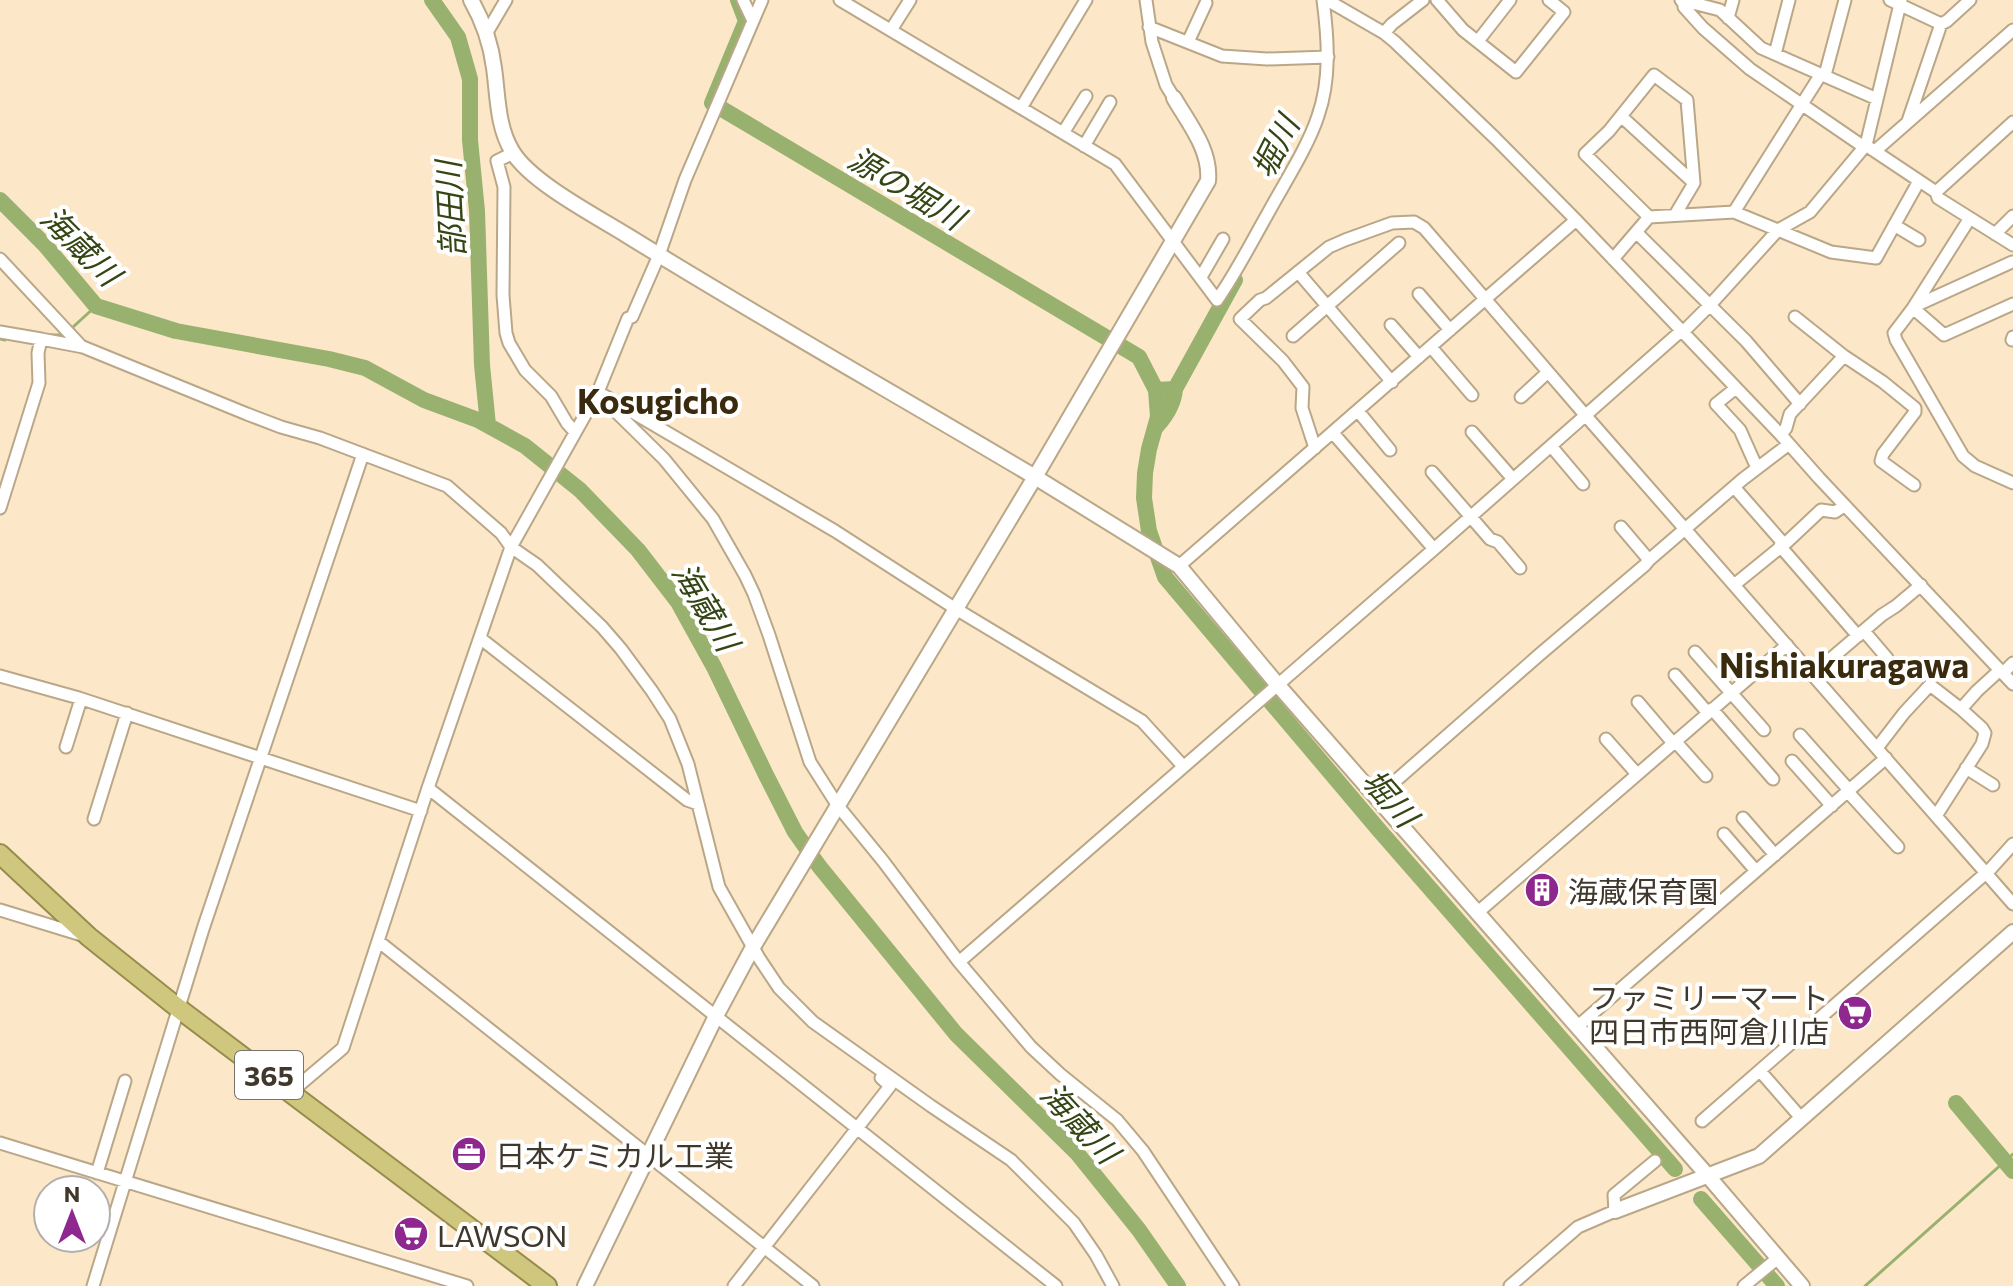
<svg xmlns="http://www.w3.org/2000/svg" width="2013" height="1286" font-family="Commissioner,'Noto Sans JP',sans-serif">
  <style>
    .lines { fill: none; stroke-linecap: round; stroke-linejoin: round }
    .stream { stroke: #99b16e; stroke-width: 3 }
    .river { stroke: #99b16e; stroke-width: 16 }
    .minor-casing { stroke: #baa788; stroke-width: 15 }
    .tertiary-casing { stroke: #baa788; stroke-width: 18 }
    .trunk-casing { stroke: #968c4d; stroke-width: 22 }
    .minor { stroke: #fff; stroke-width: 11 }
    .tertiary { stroke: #fff; stroke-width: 14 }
    .trunk { stroke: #d0c77f; stroke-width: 18 }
    .labels { text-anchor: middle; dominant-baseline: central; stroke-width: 8; stroke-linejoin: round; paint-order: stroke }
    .shield { fill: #fff; stroke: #79746b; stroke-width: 2 }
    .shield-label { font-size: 28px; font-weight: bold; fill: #40382c }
    .poi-label { font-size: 30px; fill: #40382c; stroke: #fff; text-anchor: start }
    .water-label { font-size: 32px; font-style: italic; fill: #364514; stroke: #fff }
    .quarter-label { font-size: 34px; font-weight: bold; fill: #3a2b0f; stroke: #fff }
  </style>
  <rect width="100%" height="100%" fill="#fce8c8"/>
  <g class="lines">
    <!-- stream -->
    <path class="stream" d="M73,327L96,306
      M47,335H62
      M0,339L5,340
      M1865,1286L2013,1154"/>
    <!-- river -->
    <path class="river" d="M432,0L458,37L470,79V140L477,211L482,365L488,425
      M738,0L746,21L712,103L1139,357L1156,390L1158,417L1149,449L1145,473L1144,498L1149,531L1165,577L1379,830L1675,1169
      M0,200L45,245L96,306L176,331L329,359L365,368L424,400L478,420L525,446L580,490L638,550L678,602L714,667L766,775L795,832L819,866L956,1034L1077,1153L1139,1230L1178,1286
      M1156,390L1175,389L1235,280
      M1157,426C1166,416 1174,402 1175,389
      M1956,1103L2013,1171
      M1701,1199L1777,1286"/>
    <!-- minor casing -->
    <g class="minor-casing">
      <path id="minor" d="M743,0L753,21
        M762,0L685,180L659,255L632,317L628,318L598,392L835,531L956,609L1142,721L1183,766
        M840,0L1115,164L1217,300C1236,273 1251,243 1267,215C1283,185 1308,147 1318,116C1331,79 1328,38 1323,0
        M1146,0L1152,42L1166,85L1174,98
        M1327,0L1384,33L1395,42L1495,138L1576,220L1781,435L1819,478L2013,684
        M1437,0L1463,30L1516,72L1564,12L1549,0
        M1681,0L1684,4V7L1703,28L1750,69L1864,147
        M1681,0L1720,10L1761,48L1877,99
        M1890,0L1941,24L1947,21L1970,0
        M1728,18L1733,0
        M1149,27L1222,56L1267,59L1328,57
        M891,30L910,0
        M1384,33L1392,24L1423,0
        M486,34L506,0
        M1478,41L1510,0
        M1188,42L1206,3
        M1775,54L1789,0
        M1825,75L1845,0
        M1021,108L1086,0
        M1622,117L1694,183
        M1908,121L1941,24
        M1063,133L1086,96
        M1084,146L1110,102
        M1870,148L1936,192L1938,198L2013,245
        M1875,151L2013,30
        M513,153L497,161L504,187L503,295L506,333L509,343L525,370L551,396L567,423L575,432
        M1936,192L2013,122
        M1734,212L1821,74
        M1649,217L1585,154L1609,131L1654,75L1687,100L1694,183L1675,215
        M1970,218L1913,308L1894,333L1896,340L1963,456L1975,466L2013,483
        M1894,225L1919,240
        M1636,232L1746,341L1800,404
        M1995,234L2013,216
        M0,259L82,347
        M1613,259L1649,217L1734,212L1831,252L1876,258L1919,181
        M1298,272L1392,382
        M1201,277L1223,239
        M1419,294L1450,330
        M1915,306L2012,262
        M1913,308L1944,335L2013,304
        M1795,317L1844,356
        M1391,325L1419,357
        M0,332L41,339
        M1683,332L1710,305L1778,230L1810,212L1866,145L1901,0
        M1293,336L1399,243
        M2012,340L2013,337
        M1431,347L1472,395
        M1736,388L1716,404L1740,430L1757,468
        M1521,397L1548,372
        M1358,411L1390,450
        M1472,432L1513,479
        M1333,433L1434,549
        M1781,435L1786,428L1790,414L1844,356L1883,382L1915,408V412L1883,454L1881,461L1914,485
        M1551,446L1583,484
        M1315,448L1302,408L1303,387L1283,361L1240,319L1260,300L1266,298L1329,247L1345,240L1392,223L1414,222L1424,228L1586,416L2013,904
        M1432,472L1490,539L1498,542L1520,568
        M1734,487L1783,543
        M0,508L39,383L38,353L41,339L83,347L247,414L281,427L320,438L447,486L501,533L511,547L537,565L602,627L621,649L652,691L670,719L688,764L719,887L759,958L779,988L813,1022L931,1106L1011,1160L1074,1223L1096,1255L1113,1286
        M1621,527L1649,560
        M1780,546L1858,636
        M1179,566L1576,220
        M1734,585L1787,542L1821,510L1835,512L1844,506
        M1864,631L1887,658
        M480,638L687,800L698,804
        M1695,652L1764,730
        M2003,673L2013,663
        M1813,674L1882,615L1896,606L1921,585
        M1675,675L1708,713
        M0,676L79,698L421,811
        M1638,702L1673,743
        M1712,709L1773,779
        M1800,735L1849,790
        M1606,739L1637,774
        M1675,741L1706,776
        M66,747L81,699
        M1877,748L1904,713L1930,685L1961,709L1977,691L2000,670
        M1792,761L1832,806
        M1966,768L1993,785
        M428,788L1056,1286
        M1848,792L1898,847
        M1376,798L1539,655L1645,565L1649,560L1743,479L1789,444
        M1936,816L1982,744L1985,733L1982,728L1961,709
        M1743,818L1775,855
        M94,819L127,713
        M1724,834L1756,871
        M1986,874L2013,844
        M0,910L85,936
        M1477,913L1787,645
        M378,941L813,1286
        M959,962L1434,549L1681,331
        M1578,1026L1886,758
        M1760,1071L1802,1119
        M291,1092L343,1048L428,788L511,547L598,392L605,401L664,459L713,519L745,575L754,594L769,635L810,762L838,806L883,861L959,962L1031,1047L1060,1074L1117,1120L1143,1151L1233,1286
        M1702,1121L1986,873
        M0,1143L467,1286
        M97,1173L125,1081
        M93,1286L203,929L363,454
        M734,1286L890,1086L881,1078
        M1510,1286L1578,1227L1615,1211L1614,1195L1655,1161
        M1744,1286L1778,1258"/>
    </g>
    <!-- tertiary casing -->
    <g class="tertiary-casing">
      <path id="tertiary" d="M471,0C483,21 491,44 494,68C498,96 497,126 512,151C530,182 596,216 628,236C762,319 899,396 1035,477L753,947L716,1016L585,1286
        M1174,98C1189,124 1211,150 1208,181L1035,477L1179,566L1277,684L1708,1176L1802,1286
        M1615,1211L1759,1156L2013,932"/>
    </g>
    <!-- trunk casing -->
    <g class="trunk-casing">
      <path id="trunk" d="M0,854L89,937L178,1008L547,1286"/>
    </g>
    <!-- minor -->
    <use href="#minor" class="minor"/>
    <!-- tertiary -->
    <use href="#tertiary" class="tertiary"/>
    <!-- trunk -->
    <use href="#trunk" class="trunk"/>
  </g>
  <!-- icons -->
  <defs>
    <g id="building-disc" transform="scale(1.8)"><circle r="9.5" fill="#8e288e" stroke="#fff"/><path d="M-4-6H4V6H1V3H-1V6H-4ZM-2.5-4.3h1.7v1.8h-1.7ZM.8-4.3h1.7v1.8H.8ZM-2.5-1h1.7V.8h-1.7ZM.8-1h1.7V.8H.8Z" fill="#fff"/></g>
    <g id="supermarket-disc" transform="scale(1.8)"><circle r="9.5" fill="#8e288e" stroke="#fff"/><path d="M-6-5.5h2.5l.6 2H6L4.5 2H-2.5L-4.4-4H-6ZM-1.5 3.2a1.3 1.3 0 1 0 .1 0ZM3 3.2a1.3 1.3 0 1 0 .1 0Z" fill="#fff"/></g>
    <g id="office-disc" transform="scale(1.8)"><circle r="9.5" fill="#8e288e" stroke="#fff"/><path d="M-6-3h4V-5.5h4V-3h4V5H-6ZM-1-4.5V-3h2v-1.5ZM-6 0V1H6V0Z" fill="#fff"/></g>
  </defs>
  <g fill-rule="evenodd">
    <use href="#building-disc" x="1542" y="890"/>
    <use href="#supermarket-disc" x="1855" y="1013"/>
    <use href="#office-disc" x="469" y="1154"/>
    <use href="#supermarket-disc" x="411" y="1234"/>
  </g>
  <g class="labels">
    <!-- shield labels -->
    <rect class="shield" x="235" y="1051" width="68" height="48" rx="6"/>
    <g class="shield-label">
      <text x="269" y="1075">365</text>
    </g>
    <!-- poi labels -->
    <g class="poi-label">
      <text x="1568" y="890">海蔵保育園</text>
      <text x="1829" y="996" text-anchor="end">ファミリーマート<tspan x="1829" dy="34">四日市西阿倉川店</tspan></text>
      <text x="495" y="1154">日本ケミカル工業</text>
      <text x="437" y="1234">LAWSON</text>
    </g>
    <!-- water labels -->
    <g class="water-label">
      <text transform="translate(1274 146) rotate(-63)">堀川</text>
      <text transform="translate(907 187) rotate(31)">源の堀川</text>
      <text transform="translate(449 209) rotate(-93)">部田川</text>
      <text transform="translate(82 245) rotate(45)">海蔵川</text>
      <text transform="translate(707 606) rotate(59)">海蔵川</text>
      <text transform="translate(1391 797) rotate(49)">堀川</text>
      <text transform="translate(1081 1122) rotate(47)">海蔵川</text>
    </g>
    <!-- quarter labels -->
    <g class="quarter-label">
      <text x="658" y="400">Kosugicho</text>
      <text x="1844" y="664">Nishiakuragawa</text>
    </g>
  </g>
  <!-- north arrow -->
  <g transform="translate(72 1214)"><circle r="38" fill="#ffffff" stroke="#b3afab" stroke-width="2"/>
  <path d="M0-6L14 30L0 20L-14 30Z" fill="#8e288e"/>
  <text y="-12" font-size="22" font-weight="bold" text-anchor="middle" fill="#40382c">N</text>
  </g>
</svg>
